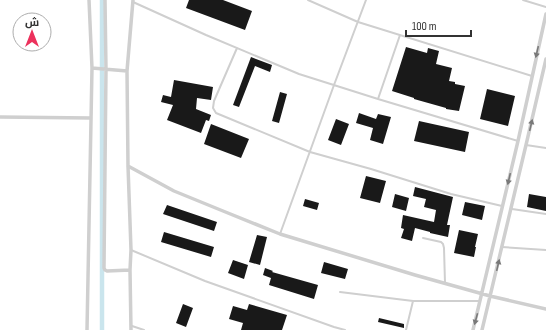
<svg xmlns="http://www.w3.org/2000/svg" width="546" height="330" font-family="'Sofia Sans Condensed',Cairo,sans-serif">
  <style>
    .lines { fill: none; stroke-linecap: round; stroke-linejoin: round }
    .canal { stroke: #cae5ed; stroke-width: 4.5 }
    .building { fill: #191919 }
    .service { stroke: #cfcfcf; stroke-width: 2 }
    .minor { stroke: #cfcfcf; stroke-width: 3.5 }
    .oneway { fill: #797979 }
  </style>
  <rect width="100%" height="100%" fill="#fff"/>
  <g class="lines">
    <!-- canal -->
    <path class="canal" d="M102,0V330"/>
  </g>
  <!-- building -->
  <path class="building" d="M189,0H223L252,11L245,30L186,8Z
    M406,47L427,53L428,48L439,51L436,64L452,68L449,81L455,82V84L465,86L459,111L446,109V108L414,99V98L392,91Z
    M251,57L272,65L270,72L255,66L239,107L233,105Z
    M174,80L213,87L211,100L197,98L196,109L211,115L209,121L206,120L201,133L167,120L173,105L161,102L163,95L171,97Z
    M487,89L515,96L508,126L480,119Z
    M280,92L287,94L279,123L272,121Z
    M359,113L376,119L378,114L391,117L383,144L370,140L373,128L356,123Z
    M336,119L349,124L341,145L328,140Z
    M419,121L469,132L465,152L414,141Z
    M211,124L249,139L241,158L204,144Z
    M366,176L386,181L380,203L360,198Z
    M415,187L453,197L447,225H450L448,237L430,233V232L415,228L412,241L401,238L404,229L401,228L403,215L434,222L436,210L424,207L426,199L413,196Z
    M395,194L409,198L406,211L392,207Z
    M529,194L546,197V211L527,207Z
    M305,199L319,203L317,210L303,206Z
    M465,202L485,206L482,220L462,215Z
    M167,205L217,222L214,231L163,214Z
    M459,230L478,234L475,247H476L474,257L454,253Z
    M164,232L214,247L211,257L161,242Z
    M257,235L267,237L260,265L249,262Z
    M233,260L248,265L244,279L228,273Z
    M324,262L348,269L345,279L321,273Z
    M265,268L273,271L272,272L318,285L314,299L269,285L271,278L263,275Z
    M183,304L193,308L186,327L176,323Z
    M249,304L287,315L282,330H241L243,323L229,319L233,306L247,310Z
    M379,318L404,324V328L378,322Z"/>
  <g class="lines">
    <!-- service -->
    <path class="service" d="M308,0L358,22L532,76
      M523,0L546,7
      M133,2L206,35L299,74L378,99L518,141
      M237,48L214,101L213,108L216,113L310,152L371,169L451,194L502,206
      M378,99L400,35
      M526,145L546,148
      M512,209L546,214
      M280,234L334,85L366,0
      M423,238L441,242L443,244L444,248L445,283
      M502,247L546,250
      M131,250L205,281L334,327L345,330
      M340,292L413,301H479
      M132,326L144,330
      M406,330L413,301"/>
    <!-- minor -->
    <path class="minor" d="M105,0L106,69L104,268L105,270L107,271L130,270
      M92,68L127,71
      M0,117L91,118
      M128,166L174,191L223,211L280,234L415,275L490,296L546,309
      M87,330L92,68L89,0
      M131,330L130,270L131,250L128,166L127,71L133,0
      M473,330L518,141L546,14
      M482,330L526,145L546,59"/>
  </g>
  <!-- one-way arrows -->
  <defs><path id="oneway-solid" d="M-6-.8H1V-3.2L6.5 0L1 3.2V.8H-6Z"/></defs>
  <g class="oneway">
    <use href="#oneway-solid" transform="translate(537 52) rotate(103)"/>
    <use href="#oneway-solid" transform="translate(531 125) rotate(-77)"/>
    <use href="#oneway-solid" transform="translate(509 179) rotate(103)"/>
    <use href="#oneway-solid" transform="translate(498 265) rotate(-77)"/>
    <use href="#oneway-solid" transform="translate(476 319) rotate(105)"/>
  </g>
  <!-- north arrow -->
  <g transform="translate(32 32)"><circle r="19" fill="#ffffff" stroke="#adadad"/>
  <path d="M0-3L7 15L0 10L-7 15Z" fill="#ec315c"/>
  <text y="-6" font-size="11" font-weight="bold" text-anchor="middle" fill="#323232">ش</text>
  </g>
  <!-- scale -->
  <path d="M406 30v6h65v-6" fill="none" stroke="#323232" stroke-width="2"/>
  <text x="412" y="30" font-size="12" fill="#323232" stroke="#ffffff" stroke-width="3" paint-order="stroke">100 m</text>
</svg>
